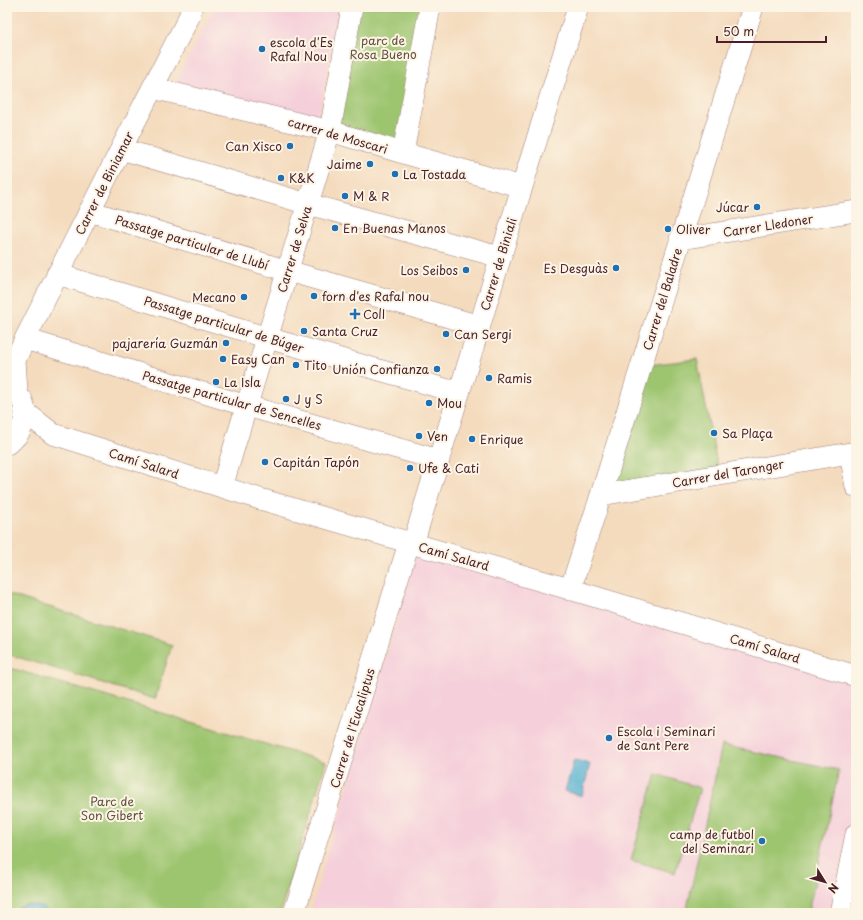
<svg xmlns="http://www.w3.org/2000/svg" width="863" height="920" font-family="'Playpen Sans',sans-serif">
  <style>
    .built { fill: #f5cfda }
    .green { fill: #9dc570; stroke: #74724e }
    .water { fill: #52b0d0; stroke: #4e687e }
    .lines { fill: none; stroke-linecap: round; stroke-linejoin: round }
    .minor-casing { stroke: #9f7d74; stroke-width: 22 }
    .minor { stroke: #fff; stroke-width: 21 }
    .poi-dot { fill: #1f6fb2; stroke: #fcf5e5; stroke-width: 1.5 }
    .labels { text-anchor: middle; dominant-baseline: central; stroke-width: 4; stroke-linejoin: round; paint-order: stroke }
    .park-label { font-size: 12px; fill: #635140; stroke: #fcf5e5 }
    .poi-label { font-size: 12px; fill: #4a1f2b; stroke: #fcf5e5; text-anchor: start }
    .street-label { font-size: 12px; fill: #4a1f2b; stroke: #fcf5e5 }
  </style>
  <rect width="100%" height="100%" fill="#fcf5e5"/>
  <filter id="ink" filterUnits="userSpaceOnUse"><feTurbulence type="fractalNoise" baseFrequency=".025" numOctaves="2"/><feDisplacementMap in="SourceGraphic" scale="8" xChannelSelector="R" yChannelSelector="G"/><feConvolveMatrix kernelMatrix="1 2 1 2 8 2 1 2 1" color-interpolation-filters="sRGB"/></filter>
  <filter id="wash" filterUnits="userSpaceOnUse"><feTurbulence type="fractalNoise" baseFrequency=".012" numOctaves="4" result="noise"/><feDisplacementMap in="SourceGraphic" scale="16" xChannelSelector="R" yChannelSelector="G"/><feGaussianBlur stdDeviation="0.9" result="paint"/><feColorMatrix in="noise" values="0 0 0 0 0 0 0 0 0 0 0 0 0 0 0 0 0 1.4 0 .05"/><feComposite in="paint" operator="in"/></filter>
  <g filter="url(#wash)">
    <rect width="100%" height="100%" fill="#f4dbbe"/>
    <!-- built -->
    <path class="built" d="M212,7H339L319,117L176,82L210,16Z
      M417,552L856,683V792L830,913H310Z"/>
    <!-- green -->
    <path class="green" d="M352,7H430L403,153L330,131Z
      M697,359L719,475L601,495L641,366Z
      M7,594L172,645L155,699L7,654Z
      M7,667L326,762L280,913H7Z
      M722,745L839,770L808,913H686Z
      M656,774L700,788L675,873L631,860Z"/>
    <!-- water -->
    <path class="water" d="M574,760L590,764L582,796L565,791Z
      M26,905C36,905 42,906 50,913H13L18,908Z"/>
  </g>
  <g filter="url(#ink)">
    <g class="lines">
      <!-- minor casing -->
      <g class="minor-casing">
        <path id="minor" d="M153,88L330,131L403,153L522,187
          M121,149L308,204L500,257
          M403,153L430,7
          M89,211L288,271L480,326
          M680,239L856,211
          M57,274L268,338L459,393
          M25,339L247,406L439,460
          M17,391L15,360L25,339L121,149L189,17L192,7
          M25,412L53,434L260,499L576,591L856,676
          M7,444C22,435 29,417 22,400
          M850,453L856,487
          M222,487L330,131L352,7
          M601,495L856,452
          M413,544L522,187L578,7
          M570,590L601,495L753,7
          M294,913L409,543
          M840,913L856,834"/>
      </g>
      <!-- minor -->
      <use href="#minor" class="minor"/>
    </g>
  </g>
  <!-- markers -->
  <g class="poi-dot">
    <circle cx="262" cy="49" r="4"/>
    <circle cx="290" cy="146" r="4"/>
    <circle cx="370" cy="164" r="4"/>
    <circle cx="395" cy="174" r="4"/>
    <circle cx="281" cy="178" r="4"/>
    <circle cx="345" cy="196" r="4"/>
    <circle cx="757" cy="207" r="4"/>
    <circle cx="335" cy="228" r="4"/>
    <circle cx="668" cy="229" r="4"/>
    <circle cx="616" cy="268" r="4"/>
    <circle cx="466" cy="270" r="4"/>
    <circle cx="314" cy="296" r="4"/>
    <circle cx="244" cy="297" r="4"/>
    <path d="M353 308h4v4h4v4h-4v4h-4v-4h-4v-4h4z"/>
    <circle cx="304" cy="331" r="4"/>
    <circle cx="446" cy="334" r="4"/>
    <circle cx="226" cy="343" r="4"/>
    <circle cx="223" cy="359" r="4"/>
    <circle cx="296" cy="365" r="4"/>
    <circle cx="437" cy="369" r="4"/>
    <circle cx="489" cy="378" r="4"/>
    <circle cx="216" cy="382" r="4"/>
    <circle cx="286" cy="399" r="4"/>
    <circle cx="429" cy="403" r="4"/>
    <circle cx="714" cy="433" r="4"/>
    <circle cx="419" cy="436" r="4"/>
    <circle cx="472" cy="439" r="4"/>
    <circle cx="265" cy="462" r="4"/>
    <circle cx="410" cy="468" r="4"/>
    <circle cx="609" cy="738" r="4"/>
    <circle cx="762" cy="841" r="4"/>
  </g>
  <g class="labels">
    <!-- park labels -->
    <g class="park-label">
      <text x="383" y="40">parc de<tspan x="383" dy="14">Rosa Bueno</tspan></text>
      <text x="112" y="801">Parc de<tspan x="112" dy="14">Son Gibert</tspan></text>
    </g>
    <!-- poi labels -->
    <g class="poi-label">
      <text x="270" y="42">escola d'Es<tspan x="270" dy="14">Rafal Nou</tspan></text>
      <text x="282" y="146" text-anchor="end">Can Xisco</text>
      <text x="362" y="164" text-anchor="end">Jaime</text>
      <text x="403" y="174">La Tostada</text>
      <text x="289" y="178">K&amp;K</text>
      <text x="353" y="196">M &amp; R</text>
      <text x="749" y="207" text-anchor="end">Júcar</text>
      <text x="343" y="228">En Buenas Manos</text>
      <text x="676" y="229">Oliver</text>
      <text x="608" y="268" text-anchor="end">Es Desguàs</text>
      <text x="458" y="270" text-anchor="end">Los Seibos</text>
      <text x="322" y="296">forn d'es Rafal nou</text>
      <text x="236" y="297" text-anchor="end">Mecano</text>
      <text x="363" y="314">Coll</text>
      <text x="312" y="331">Santa Cruz</text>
      <text x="454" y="334">Can Sergi</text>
      <text x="218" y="343" text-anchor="end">pajarería Guzmán</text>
      <text x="231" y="359">Easy Can</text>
      <text x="304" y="365">Tito</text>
      <text x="429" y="369" text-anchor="end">Unión Confianza</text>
      <text x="497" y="378">Ramis</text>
      <text x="224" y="382">La Isla</text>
      <text x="294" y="399">J y S</text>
      <text x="437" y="403">Mou</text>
      <text x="722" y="433">Sa Plaça</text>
      <text x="427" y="436">Ven</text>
      <text x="480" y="439">Enrique</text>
      <text x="273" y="462">Capitán Tapón</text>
      <text x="418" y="468">Ufe &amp; Cati</text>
      <text x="617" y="731">Escola i Seminari<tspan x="617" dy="14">de Sant Pere</tspan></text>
      <text x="754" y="834" text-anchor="end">camp de futbol<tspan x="754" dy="14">del Seminari</tspan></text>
    </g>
    <!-- street labels -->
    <g class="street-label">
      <text transform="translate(338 135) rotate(16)">carrer de Moscari</text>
      <text transform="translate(104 183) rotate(-63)">Carrer de Biniamar</text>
      <text transform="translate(768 225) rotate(-9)">Carrer Lledoner</text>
      <text transform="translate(192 242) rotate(17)">Passatge particular de Llubí</text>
      <text transform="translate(294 249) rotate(-73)">Carrer de Selva</text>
      <text transform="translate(498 264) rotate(-73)">Carrer de Biniali</text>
      <text transform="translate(662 299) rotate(-73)">Carrer del Baladre</text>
      <text transform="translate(224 324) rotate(17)">Passatge particular de Búger</text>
      <text transform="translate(232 400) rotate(16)">Passatge particular de Sencelles</text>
      <text transform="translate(144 463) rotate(18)">Camí Salard</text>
      <text transform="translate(728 473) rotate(-10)">Carrer del Taronger</text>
      <text transform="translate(454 556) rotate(16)">Camí Salard</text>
      <text transform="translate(765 648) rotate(17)">Camí Salard</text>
      <text transform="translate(352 728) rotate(-73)">Carrer de l'Eucaliptus</text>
    </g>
  </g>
  <!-- margin -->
  <rect width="863" height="920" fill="none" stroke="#fcf5e5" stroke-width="24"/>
  <!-- north arrow -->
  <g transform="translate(825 882) rotate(127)" stroke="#fcf5e5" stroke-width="3" paint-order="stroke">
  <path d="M0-3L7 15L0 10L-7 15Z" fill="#4a1f2b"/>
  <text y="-6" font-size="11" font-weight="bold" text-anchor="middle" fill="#4a1f2b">N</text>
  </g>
  <!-- scale -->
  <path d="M717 36v6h109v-6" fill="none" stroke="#4a1f2b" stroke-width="2"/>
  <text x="723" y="36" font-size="12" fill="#4a1f2b" stroke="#fcf5e5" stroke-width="3" paint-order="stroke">50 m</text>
</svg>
